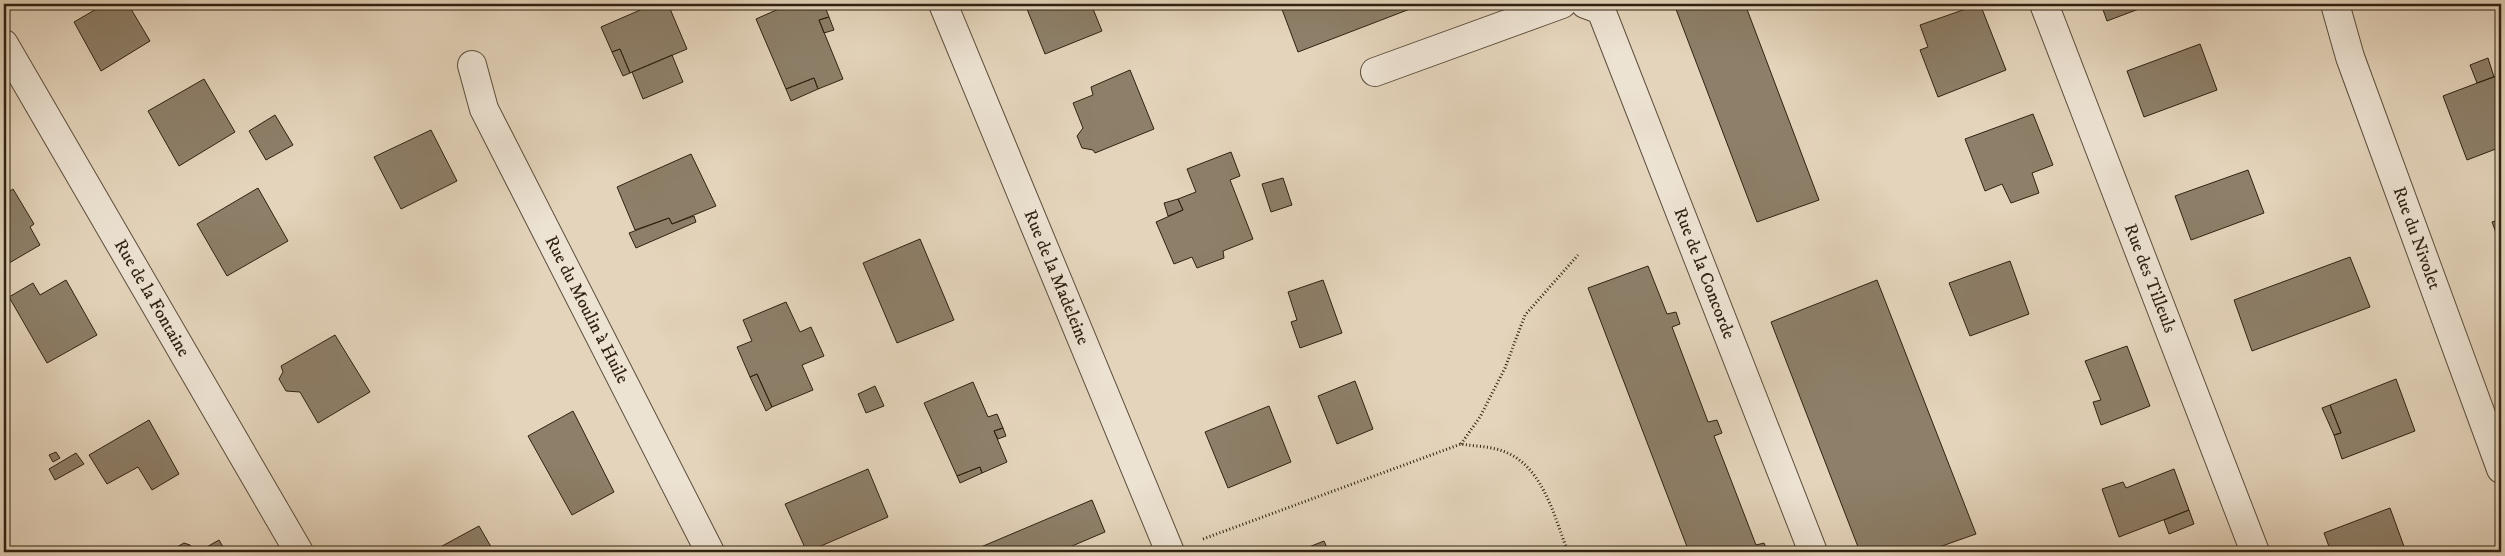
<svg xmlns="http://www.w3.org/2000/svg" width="2505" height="556" font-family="'IM FELL DW Pica',serif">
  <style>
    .building { fill: #8d7f69; stroke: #2f2211 }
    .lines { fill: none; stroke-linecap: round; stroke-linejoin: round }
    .minor-casing { stroke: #5c4e3c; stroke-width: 30 }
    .path { stroke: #2f2211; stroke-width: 3; stroke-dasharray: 1 2.5; stroke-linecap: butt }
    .minor { stroke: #ede3d3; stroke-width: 28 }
    .labels { text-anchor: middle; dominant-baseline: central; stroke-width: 4.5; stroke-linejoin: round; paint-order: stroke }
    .street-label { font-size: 18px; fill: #2f2211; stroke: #ede3d3 }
  </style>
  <rect width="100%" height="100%" fill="#e4d4bb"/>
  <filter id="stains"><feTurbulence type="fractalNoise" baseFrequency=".004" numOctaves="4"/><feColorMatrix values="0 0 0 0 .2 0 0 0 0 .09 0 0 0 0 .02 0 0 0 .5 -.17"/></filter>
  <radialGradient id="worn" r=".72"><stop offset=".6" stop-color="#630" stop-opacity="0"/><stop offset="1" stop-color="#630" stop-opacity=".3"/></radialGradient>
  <!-- building -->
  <path class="building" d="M105,4H128L150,41L101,71L74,22Z
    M654,4H668L687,49L630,73L620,49L612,52L601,27Z
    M790,4H824L829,17L819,20L843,79L818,89L814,78L786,89L756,19Z
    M1025,4H1091L1102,31L1045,54Z
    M1280,4H1423L1298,52Z
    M1674,4H1745L1819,200L1757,222Z
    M1980,4L2006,70L1938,97L1920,50L1928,47L1920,25Z
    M2101,4H2152L2107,21Z
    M829,17L834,30L824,33L819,20Z
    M2200,44L2217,90L2144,117L2127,71Z
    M620,49L630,73L623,76L612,52Z
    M672,55L683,82L643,99L632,72Z
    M2488,58L2494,77L2477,83L2470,65Z
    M1130,70L1154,129L1095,153L1093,150L1082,148L1077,136L1083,128L1073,103L1093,95L1091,87Z
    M2501,74V147L2467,160L2443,96Z
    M814,78L818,89L791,101L786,89Z
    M204,79L235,132L179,166L148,111Z
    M2033,114L2053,165L2032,173L2039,193L2011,203L2002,184L1985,191L1965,139Z
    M275,115L293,145L266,160L249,131Z
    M431,130L457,181L401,209L374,157Z
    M1231,152L1240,176L1230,180L1253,239L1223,251L1224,258L1197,268L1192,257L1174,264L1156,222L1183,210L1178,199L1196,192L1187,169Z
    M691,154L716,206L672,224L669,218L635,230L617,187Z
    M2248,170L2264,213L2191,240L2175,196Z
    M1283,178L1292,205L1271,212L1262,184Z
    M258,188L288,241L227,276L197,224Z
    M13,189L34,224L30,227L40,245L4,266V195Z
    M1178,199L1183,210L1168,216L1164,203Z
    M694,216L696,222L636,248L629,233L669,218L672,224Z
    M2501,219V246L2492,222Z
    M920,239L954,320L897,343L863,263Z
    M2350,257L2370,307L2252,351L2234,300Z
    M2010,261L2029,314L1970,336L1949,283Z
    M1648,266L1667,314L1676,312L1680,324L1672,327L1708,422L1717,420L1722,433L1714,436L1756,545L1764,543L1768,552H1689L1588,288Z
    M66,280L97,335L47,363L9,297L33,283L40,295Z
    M1323,280L1342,333L1300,348L1291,322L1297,320L1288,292Z
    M1877,280L1976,534L1925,552H1860L1771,322Z
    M786,302L800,332L811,327L824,356L802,365L813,390L772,407L757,374L750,377L737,347L752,341L743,320Z
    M335,335L370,392L318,423L300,392L286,391L279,379L283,372L281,366Z
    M2127,346L2150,406L2101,425L2093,402L2101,400L2085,361Z
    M757,374L772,407L766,411L750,377Z
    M2396,379L2415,431L2342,459L2334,435L2341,433L2330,405Z
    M1355,381L1373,429L1337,444L1318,396Z
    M973,382L988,417L997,414L1003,428L994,431L1007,462L982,473L980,467L957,476L924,403Z
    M875,386L884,406L866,413L858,394Z
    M2330,405L2341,433L2334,435L2322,408Z
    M1269,406L1291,462L1228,488L1205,432Z
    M573,411L614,492L572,515L528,436Z
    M149,420L179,474L152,490L138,467L107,484L89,455Z
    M1003,428L1006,436L998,439L994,431Z
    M56,452L60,458L53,462L49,455Z
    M76,453L84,464L55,480L49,469Z
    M980,467L982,473L960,483L957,476Z
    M868,469L888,517L807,552L785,504Z
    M2174,469L2189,510L2119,537L2102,489L2123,482L2126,488Z
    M1092,500L1105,532L1058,552H969Z
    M2390,508L2406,552H2331L2324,533Z
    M2189,510L2194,524L2169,534L2164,520Z
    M479,526L494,552H431Z
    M219,540L226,552H198Z
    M1324,541L1329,552H1296Z
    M184,543L190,545L196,552H173L175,548Z"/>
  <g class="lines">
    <!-- minor casing -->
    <g class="minor-casing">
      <g id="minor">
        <path id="s1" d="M943,4L1170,552"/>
        <path id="s2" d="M1585,4L1601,10L1813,552"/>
        <path id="s3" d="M2044,4L2255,552"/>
        <path id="s4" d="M2335,4L2350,57L2501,469"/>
        <path id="s5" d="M4,44L299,552"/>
        <path id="s6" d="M472,65L484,109L710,552"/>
        <path d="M1375,72L1562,4"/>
      </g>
    </g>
    <!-- path -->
    <path class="path" d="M1461,444L1480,417L1505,368L1525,315L1578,255
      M1203,539L1461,444C1472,446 1485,446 1496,449C1542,460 1553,514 1568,552"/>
    <!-- minor -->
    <use href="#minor" class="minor"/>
  </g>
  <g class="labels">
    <!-- street labels -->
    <g class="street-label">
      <text stroke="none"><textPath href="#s4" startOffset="248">Rue du Nivolet</textPath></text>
      <text stroke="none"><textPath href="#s2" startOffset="300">Rue de la Concorde</textPath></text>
      <text stroke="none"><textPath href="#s1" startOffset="296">Rue de la Madeleine</textPath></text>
      <text stroke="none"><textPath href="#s3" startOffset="294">Rue des Tilleuls</textPath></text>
      <text stroke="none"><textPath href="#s5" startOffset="294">Rue de la Fontaine</textPath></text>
      <text stroke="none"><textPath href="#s6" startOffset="271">Rue du Moulin à Huile</textPath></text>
    </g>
  </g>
  <!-- margin -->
  <rect width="2505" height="556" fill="none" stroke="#e4d4bb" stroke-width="20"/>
  <rect x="5" y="5" width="2495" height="546" fill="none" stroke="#2f2211" stroke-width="2.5"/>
  <rect x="10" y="10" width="2485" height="536" fill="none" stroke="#2f2211"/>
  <rect width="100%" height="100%" filter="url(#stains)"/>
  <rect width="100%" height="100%" fill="url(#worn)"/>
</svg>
